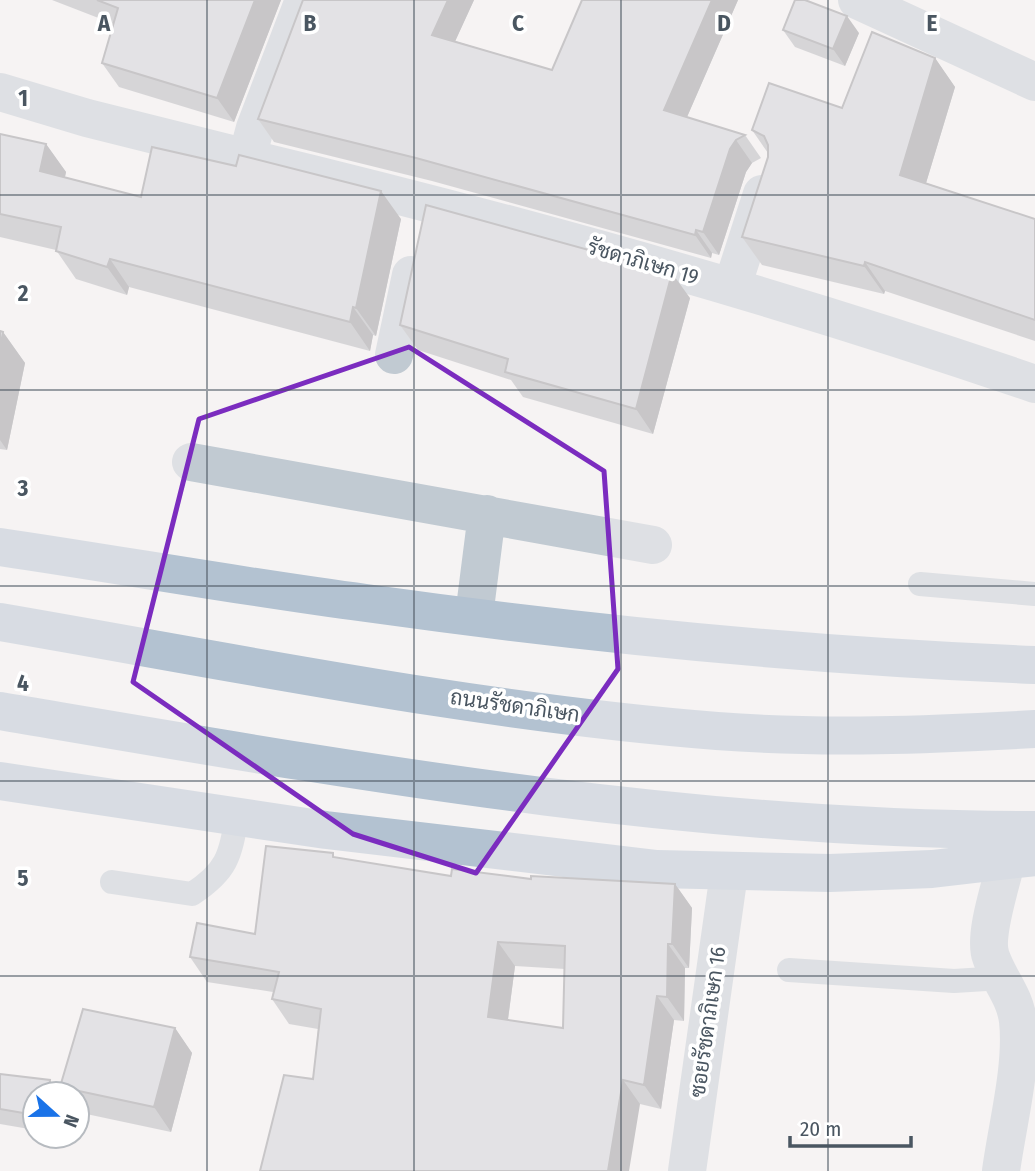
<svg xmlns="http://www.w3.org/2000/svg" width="1035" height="1171" font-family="'Fira Sans Condensed',Sarabun,sans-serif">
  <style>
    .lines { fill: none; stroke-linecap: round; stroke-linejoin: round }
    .service { stroke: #c1cad2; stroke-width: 24 }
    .minor { stroke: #c1cad2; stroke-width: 38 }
    .primary { stroke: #b3c2d1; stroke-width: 38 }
    .wall { fill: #b0b2b7; fill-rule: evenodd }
    .shaded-wall { fill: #909195 }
    .building { fill: #cdcfd5; stroke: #909195; stroke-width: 2; fill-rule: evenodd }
    .marked { fill: none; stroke: #7b2cbf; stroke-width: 5; stroke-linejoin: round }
    .grid { fill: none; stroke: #4a5661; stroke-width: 2; stroke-opacity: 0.55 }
    .labels { text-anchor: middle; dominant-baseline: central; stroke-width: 7; stroke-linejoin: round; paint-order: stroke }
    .street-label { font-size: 21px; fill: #4a5661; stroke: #fff }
    .grid-label { font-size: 23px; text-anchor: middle; font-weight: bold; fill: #4a5661; stroke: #fff; stroke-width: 7; stroke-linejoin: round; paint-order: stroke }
  </style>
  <rect width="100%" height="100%" fill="#f5f3f3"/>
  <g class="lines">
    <!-- service -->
    <path class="service" d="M920,584L1035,594
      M112,882L192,894C227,871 230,857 237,816
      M789,970L954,981L1002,978"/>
    <!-- minor -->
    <path class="minor" d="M304,0L255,128L247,158C513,222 776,295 1035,384
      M857,0L1035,82
      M0,92L87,118L247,158
      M732,287L762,194
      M394,355L411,275
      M191,462L653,545
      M474,616L487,514
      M687,1171L729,873
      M1001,1171C1007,1126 1023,1066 1018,1021C1015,996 999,980 991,957C983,936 1001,885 1006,862"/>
    <!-- primary -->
    <path class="primary" d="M0,547C122,565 244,587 366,603C587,634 812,656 1035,665
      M0,622C238,663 477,712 717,731C823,739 929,735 1035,729
      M0,711C343,769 686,831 1035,830
      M0,781L326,830L657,869L830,873L932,869L1035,857"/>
  </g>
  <!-- wall -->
  <path class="wall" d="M52,0H281L234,122L119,87L102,63L114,24Z
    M303,0H474L455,41L552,70L582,0H738L687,117L745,135L761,158L752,163L746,172L719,255L712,253L711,258L432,181L274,142L258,119Z
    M783,30L859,33L845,66L795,47Z
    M935,58L955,87L926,183L1035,219V341L885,291L884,294L762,265L742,237L768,157V153L752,130L842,108Z
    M0,134L46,144L66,172L65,177L141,197L401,219L376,336L373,335L370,351L129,287L127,295L76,279L56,250L0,237Z
    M690,298L653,434L523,397L511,380L418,350L400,325Z
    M0,331L3,332L25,363L7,450L0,449Z
    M337,858L451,876L675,884L692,908L689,968H685L684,1021L674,1020L661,1109L640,1104L313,1079L318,1029L289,1024L272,999L273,992L207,982L190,957L255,934ZM515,966L565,969L563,1028L508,1020Z
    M175,1028L192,1053L171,1132L77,1112V1094H64L60,1087Z
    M0,1074L35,1094V1130L0,1124Z"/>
  <!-- shaded-wall -->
  <path class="shaded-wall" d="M255,0H281L234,122L217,98Z
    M448,0H474L448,57L432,35Z
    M712,0H738L680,133L664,110Z
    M847,16L859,33L845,66L833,49Z
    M935,58L955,87L920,203L900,175Z
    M736,140L752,163L746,172L719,255L703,232L730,149Z
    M46,144L66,172L60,199L40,171Z
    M381,191L401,219L376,336L356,308Z
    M696,230L712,253L711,258L695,235Z
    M110,259L129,287L127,295L107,267Z
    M865,262L885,291L884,294L864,266Z
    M672,273L690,298L653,434L636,409Z
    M353,307L373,335L370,351L350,322Z
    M3,332L25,363L7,450L0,440V349Z
    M675,884L692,908L689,968L672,944Z
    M498,942L515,966L505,1041L488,1017Z
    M668,944L685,968L684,1021L667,997Z
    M657,996L674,1020L661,1109L644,1085Z
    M175,1028L192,1053L171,1132L154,1107Z
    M50,1080L59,1094H49Z
    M623,1080L640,1104L629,1171H608Z"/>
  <!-- building -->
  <path class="building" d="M97,0H255L217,98L102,63L118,8Z
    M303,0H448L432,35L552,70L582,0H712L664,110L745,135L736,140L730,149L703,232L696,230L695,235L416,158L258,119Z
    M795,0H805L847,16L833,49L783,30Z
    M872,32L935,58L900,175L1035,219V320L865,262L864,266L742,237L768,157V145L764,136L752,130L769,83L842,108Z
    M0,134L46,144L40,171L141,197L152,147L236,166L239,155L381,191L356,308L353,307L350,322L110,259L107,267L56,251L61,227L0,214Z
    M426,205L672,273L636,409L505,372L508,359L400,325Z
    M0,331L3,332L0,349Z
    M266,846L333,853V857L451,876L452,869L531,879V876L675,884L672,944H668L667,997L657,996L644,1085L623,1080L608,1171H260L284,1075L313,1079L321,1009L272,999L279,972L190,957L197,923L255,934ZM498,942L565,946L563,1028L488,1017Z
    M83,1009L175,1028L154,1107L60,1087Z
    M0,1074L50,1080L49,1094H35V1115L0,1109Z"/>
  <!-- marked area -->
  <path d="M0 0H1035V1171H0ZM409,347L604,471L618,669L476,873L353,834L133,682L199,419Z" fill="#f5f3f3" fill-opacity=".55" fill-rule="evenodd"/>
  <path class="marked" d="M409,347L604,471L618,669L476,873L353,834L133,682L199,419Z"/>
  <!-- grid -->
  <path class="grid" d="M207,0V1171M414,0V1171M621,0V1171M828,0V1171M0,195H1035M0,390H1035M0,586H1035M0,781H1035M0,976H1035"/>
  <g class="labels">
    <!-- street labels -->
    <g class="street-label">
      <text transform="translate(643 262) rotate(16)">รัชดาภิเษก 19</text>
      <text transform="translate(515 706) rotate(8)">ถนนรัชดาภิเษก</text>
      <text transform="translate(708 1022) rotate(-82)">ซอยรัชดาภิเษก 16</text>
    </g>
  </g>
  <g class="grid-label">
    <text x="104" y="31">A</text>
    <text x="310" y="31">B</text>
    <text x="518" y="31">C</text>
    <text x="724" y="31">D</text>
    <text x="932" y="31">E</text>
    <text x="23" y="106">1</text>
    <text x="23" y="301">2</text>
    <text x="23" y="496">3</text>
    <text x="23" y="691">4</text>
    <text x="23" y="886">5</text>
  </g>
  <!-- north arrow -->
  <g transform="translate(56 1115) rotate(111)"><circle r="33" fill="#ffffff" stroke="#b7bbc0" stroke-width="2"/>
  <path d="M0-5L12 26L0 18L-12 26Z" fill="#1a73e8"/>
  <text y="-10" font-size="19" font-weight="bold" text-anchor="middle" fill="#4a5661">N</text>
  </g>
  <!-- scale -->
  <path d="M790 1136v10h121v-10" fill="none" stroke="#4a5661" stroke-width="3.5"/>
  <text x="800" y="1136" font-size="21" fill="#4a5661" stroke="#ffffff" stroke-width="5" paint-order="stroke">20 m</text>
</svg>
